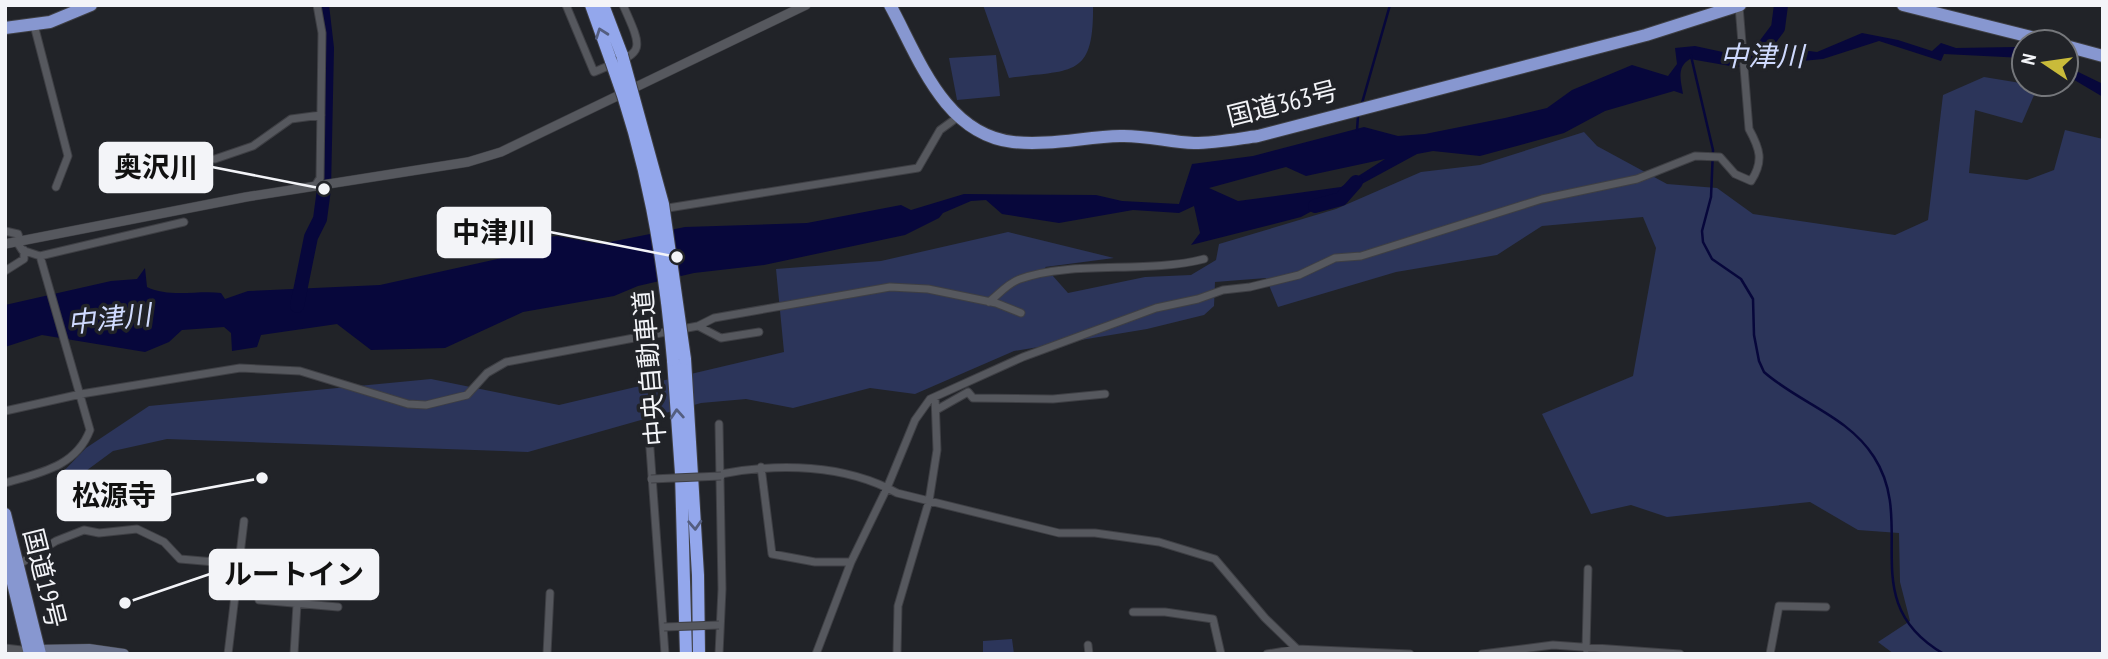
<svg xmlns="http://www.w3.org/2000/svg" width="2108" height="659" font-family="'PT Sans Narrow','Noto Sans JP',sans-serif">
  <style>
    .green { fill: #2c355a }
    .water { fill: #07073b; fill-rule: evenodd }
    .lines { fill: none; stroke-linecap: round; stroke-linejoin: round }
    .stream { stroke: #07073b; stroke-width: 2.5 }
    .river { stroke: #07073b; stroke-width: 14 }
    .minor-casing { stroke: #3e3f44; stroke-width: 9 }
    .tertiary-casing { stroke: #3e3f44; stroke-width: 10 }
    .secondary-casing { stroke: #3e3f44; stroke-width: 11 }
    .trunk-casing { stroke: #3e3f44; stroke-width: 14 }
    .motorway-casing { stroke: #3e3f44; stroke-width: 14 }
    .minor { stroke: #56585e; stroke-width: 7 }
    .tertiary { stroke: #56585e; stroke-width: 9 }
    .secondary { stroke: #687089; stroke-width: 10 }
    .trunk { stroke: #8797d0; stroke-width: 12 }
    .motorway { stroke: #93a7ec; stroke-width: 12 }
    .minor-bridge-casing { stroke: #3e3f44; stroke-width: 9; stroke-linecap: butt }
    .motorway-bridge-casing { stroke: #3e3f44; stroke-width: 14; stroke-linecap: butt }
    .minor-bridge { stroke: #56585e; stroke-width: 7 }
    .motorway-bridge { stroke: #93a7ec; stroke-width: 12 }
    .oneway { stroke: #545e80 }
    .labels { text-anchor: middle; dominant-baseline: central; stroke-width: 7; stroke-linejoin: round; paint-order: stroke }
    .street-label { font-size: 26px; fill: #f3f4f8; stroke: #212328 }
    .water-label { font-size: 28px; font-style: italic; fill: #cfdafe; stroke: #212328 }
    .leader { fill: none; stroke: #f3f4f8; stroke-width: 2.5 }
    .callout-dot { fill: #f3f4f8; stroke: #212328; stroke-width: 2.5 }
    .callout { fill: #f3f4f8; stroke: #f3f4f8; stroke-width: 2.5 }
    .callout-label { font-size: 28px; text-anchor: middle; font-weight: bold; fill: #111 }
  </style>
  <rect width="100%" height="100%" fill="#212328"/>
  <!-- green -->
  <path class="green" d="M983,5H1093C1094,79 1072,69 1009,78Z
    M996,55L1000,96L957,100L949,58Z
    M1984,77L2038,86L2022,123L1975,110L1969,173L2027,180L2054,170L2065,130L2103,139V654H1894L1878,642L1910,621L1900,582L1899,533L1858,530L1810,502L1667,517L1631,505L1591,514L1542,414L1633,376L1656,248L1643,217L1542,226L1497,255L1396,272L1278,307L1266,278L1215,282L1214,306L1204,315L1147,329L1014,351L915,394L870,388L793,408L746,399L701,403L528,452L167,439L113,451L71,482L60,475L86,448L149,406L431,379L559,405L784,352L776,269L881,261L1008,232L1114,258L1045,267L1068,293L1145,277L1191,275L1216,260L1219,244L1336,209L1421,172L1480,165L1584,132L1597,146L1667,184L1717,188L1753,214L1895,235L1928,220L1943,95Z
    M1012,639L1014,654H983V641Z"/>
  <!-- water -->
  <path class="water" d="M1862,33L1898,40L1932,51L1941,43L1956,48L2015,47L2024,50V58L1944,54L1941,61L1879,41L1823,59L1736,67L1690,59C1676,67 1681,81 1683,94L1674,91L1605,111L1564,133L1480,156L1433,151L1417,154L1301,217L1191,245L1200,233L1194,206L1179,213L1133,210L1059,223L1002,214L986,200L971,201L943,213L939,218L905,235L764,265L694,273L638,286L614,296L523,312L445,348L371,350L337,324L261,335L257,347L232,351L231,333L224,327L182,330L169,342L145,352L42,335L5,347V305L111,281L137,279L145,268L147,287C169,298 198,290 221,293L225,299L248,291L380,285L502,258L516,240L557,236L600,244L685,227L807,223L901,205L911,210L964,194L1096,195L1122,201L1179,204L1192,164L1253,156L1364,127L1398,136L1425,134L1505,118L1547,108L1572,90L1632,65L1668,76L1677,64L1675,48L1695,46L1732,54L1786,48L1817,52ZM1385,159L1341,187L1238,201L1209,188L1286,167L1306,176Z
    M2066,66L2103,84V97L2066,75Z"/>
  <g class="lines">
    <!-- stream -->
    <path class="stream" d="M1691,56L1713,150L1711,197L1702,231L1703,242L1712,259L1741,279L1753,299L1754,335L1759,361L1764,372C1799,403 1848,416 1874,457C1918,525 1854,602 1944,654
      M1362,103L1390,5
      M1357,130L1358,116"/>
    <!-- river -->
    <path class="river" d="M1757,56L1778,28L1781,5
      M1315,206L1341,199L1356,182
      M297,306L311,237L320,219L324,189L327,48L322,5"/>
    <!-- minor casing -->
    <g class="minor-casing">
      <path id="minor" d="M566,5L594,72C643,51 646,56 623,5
        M34,25L68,156L56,187
        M215,159L253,146L291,119L321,115
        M315,186L320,178L322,33L317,5
        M668,208L918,168L940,130L958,117
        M5,231L18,234L20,241
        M17,242L22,250L40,256L184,222
        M5,271L24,259V250
        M989,302C999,294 1008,283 1020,279C1072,260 1147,274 1204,259
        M698,326L714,318L890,287L928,289L996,303L1021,313
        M938,409L968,392L973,398L1053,399L1105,394
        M5,411L81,394L240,368L300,371L408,404L426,405L467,395L487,373L506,362L698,326L721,338L759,332
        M649,435L665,654
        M761,467L772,554L815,562H851
        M721,474C778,463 845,464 897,493L1059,533H1095L1159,542L1215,559L1265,618L1297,649
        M5,483C39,473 76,467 90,430L40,256
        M18,565L56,541L84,530L99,533L137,529L164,542L180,559L238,564
        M259,600L338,607
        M1133,612H1165L1213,619L1221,654
        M1088,645L1089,654
        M5,648L30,651
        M1586,649L1588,569
        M228,654L244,521
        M294,654L297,604
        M547,654L550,593
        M719,654L722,589L719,424
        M816,654L851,562L887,488L915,420L930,399L1023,357L1156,308L1198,299L1223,290L1250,287L1299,275L1335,258L1361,256L1542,199L1637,179L1695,156L1720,157L1735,174L1751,181C1764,161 1760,149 1749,129L1739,6
        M897,654L898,606L929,501L937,450L935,397
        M1267,654L1297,649L1410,654
        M1482,654L1553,645L1680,654
        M1770,654L1779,606L1826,607"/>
    </g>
    <!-- tertiary casing -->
    <g class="tertiary-casing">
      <path id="tertiary" d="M5,244L246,197L468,162L501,152L806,5"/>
    </g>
    <!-- secondary casing -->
    <g class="secondary-casing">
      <path id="secondary" d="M34,650L89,649L124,654"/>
    </g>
    <!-- trunk casing -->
    <g class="trunk-casing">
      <path id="trunk" d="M890,5C919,58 944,134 1013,142C1048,146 1085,137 1120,136C1145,135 1169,142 1194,143C1215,143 1236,139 1258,136L1646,35L1740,5
        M1903,5L2051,42
        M5,28L50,22L91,5
        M2066,46L2103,56
        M5,514L40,654
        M5,550L30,654"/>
    </g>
    <!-- motorway casing -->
    <g class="motorway-casing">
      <path id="motorway" d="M591,5L611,61
        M603,5L622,55
        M685,359L698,575L699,654
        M673,360L681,473L686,654"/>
    </g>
    <!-- minor -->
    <use href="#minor" class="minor"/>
    <!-- tertiary -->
    <use href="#tertiary" class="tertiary"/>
    <!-- secondary -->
    <use href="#secondary" class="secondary"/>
    <!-- trunk -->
    <use href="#trunk" class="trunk"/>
    <!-- motorway -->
    <use href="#motorway" class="motorway"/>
    <!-- minor-bridge casing -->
    <g class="minor-bridge-casing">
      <path id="minor-bridge" d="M651,479L721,476
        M664,627L719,625"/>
    </g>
    <!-- motorway-bridge casing -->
    <g class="motorway-bridge-casing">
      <path id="motorway-bridge" d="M622,55L663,204L685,359
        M611,61C647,158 664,257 673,360"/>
    </g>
    <!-- minor-bridge -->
    <use href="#minor-bridge" class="minor-bridge"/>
    <!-- motorway-bridge -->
    <use href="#motorway-bridge" class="motorway-bridge"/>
  </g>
  <!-- one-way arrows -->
  <defs><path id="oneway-chevron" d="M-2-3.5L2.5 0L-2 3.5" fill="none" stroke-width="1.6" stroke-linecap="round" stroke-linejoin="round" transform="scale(1.75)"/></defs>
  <g class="oneway">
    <use href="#oneway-chevron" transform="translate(601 33) rotate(-110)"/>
    <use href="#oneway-chevron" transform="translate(677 414) rotate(-94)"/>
    <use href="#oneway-chevron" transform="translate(695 525) rotate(87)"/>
  </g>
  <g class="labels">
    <!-- street labels -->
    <g class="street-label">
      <text transform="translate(1282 103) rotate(-14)">国道363号</text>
      <text transform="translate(649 368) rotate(-95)">中央自動車道</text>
      <text transform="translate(45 578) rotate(76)">国道19号</text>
    </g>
    <!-- water labels -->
    <g class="water-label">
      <text x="1762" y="55">中津川</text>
      <text transform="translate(109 318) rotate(-6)">中津川</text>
    </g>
  </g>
  <!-- callouts -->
  <path class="leader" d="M324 189L212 167M677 257L550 232M262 478L170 495M125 603L210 574"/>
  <g class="callout-dot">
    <circle cx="324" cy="189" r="7"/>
    <circle cx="677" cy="257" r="7"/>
    <circle cx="262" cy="478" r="7"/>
    <circle cx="125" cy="603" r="7"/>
  </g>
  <g class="callout">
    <rect x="100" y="143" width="112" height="49" rx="7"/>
    <rect x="438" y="208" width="112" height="49" rx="7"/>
    <rect x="58" y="471" width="112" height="49" rx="7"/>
    <rect x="210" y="550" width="168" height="49" rx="7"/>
  </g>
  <g class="callout-label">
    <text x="156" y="177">奥沢川</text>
    <text x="494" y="242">中津川</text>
    <text x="114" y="505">松源寺</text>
    <text x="294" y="584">ルートイン</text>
  </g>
  <!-- border -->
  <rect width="2108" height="659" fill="none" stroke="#f3f4f8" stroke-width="14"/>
  <!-- north arrow -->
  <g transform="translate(2045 63) rotate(283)"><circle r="33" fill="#212328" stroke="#75777b" stroke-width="2"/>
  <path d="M0-5L12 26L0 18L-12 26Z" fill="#c9bb3a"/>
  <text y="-10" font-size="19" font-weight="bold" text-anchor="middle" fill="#f3f4f8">N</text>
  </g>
</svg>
